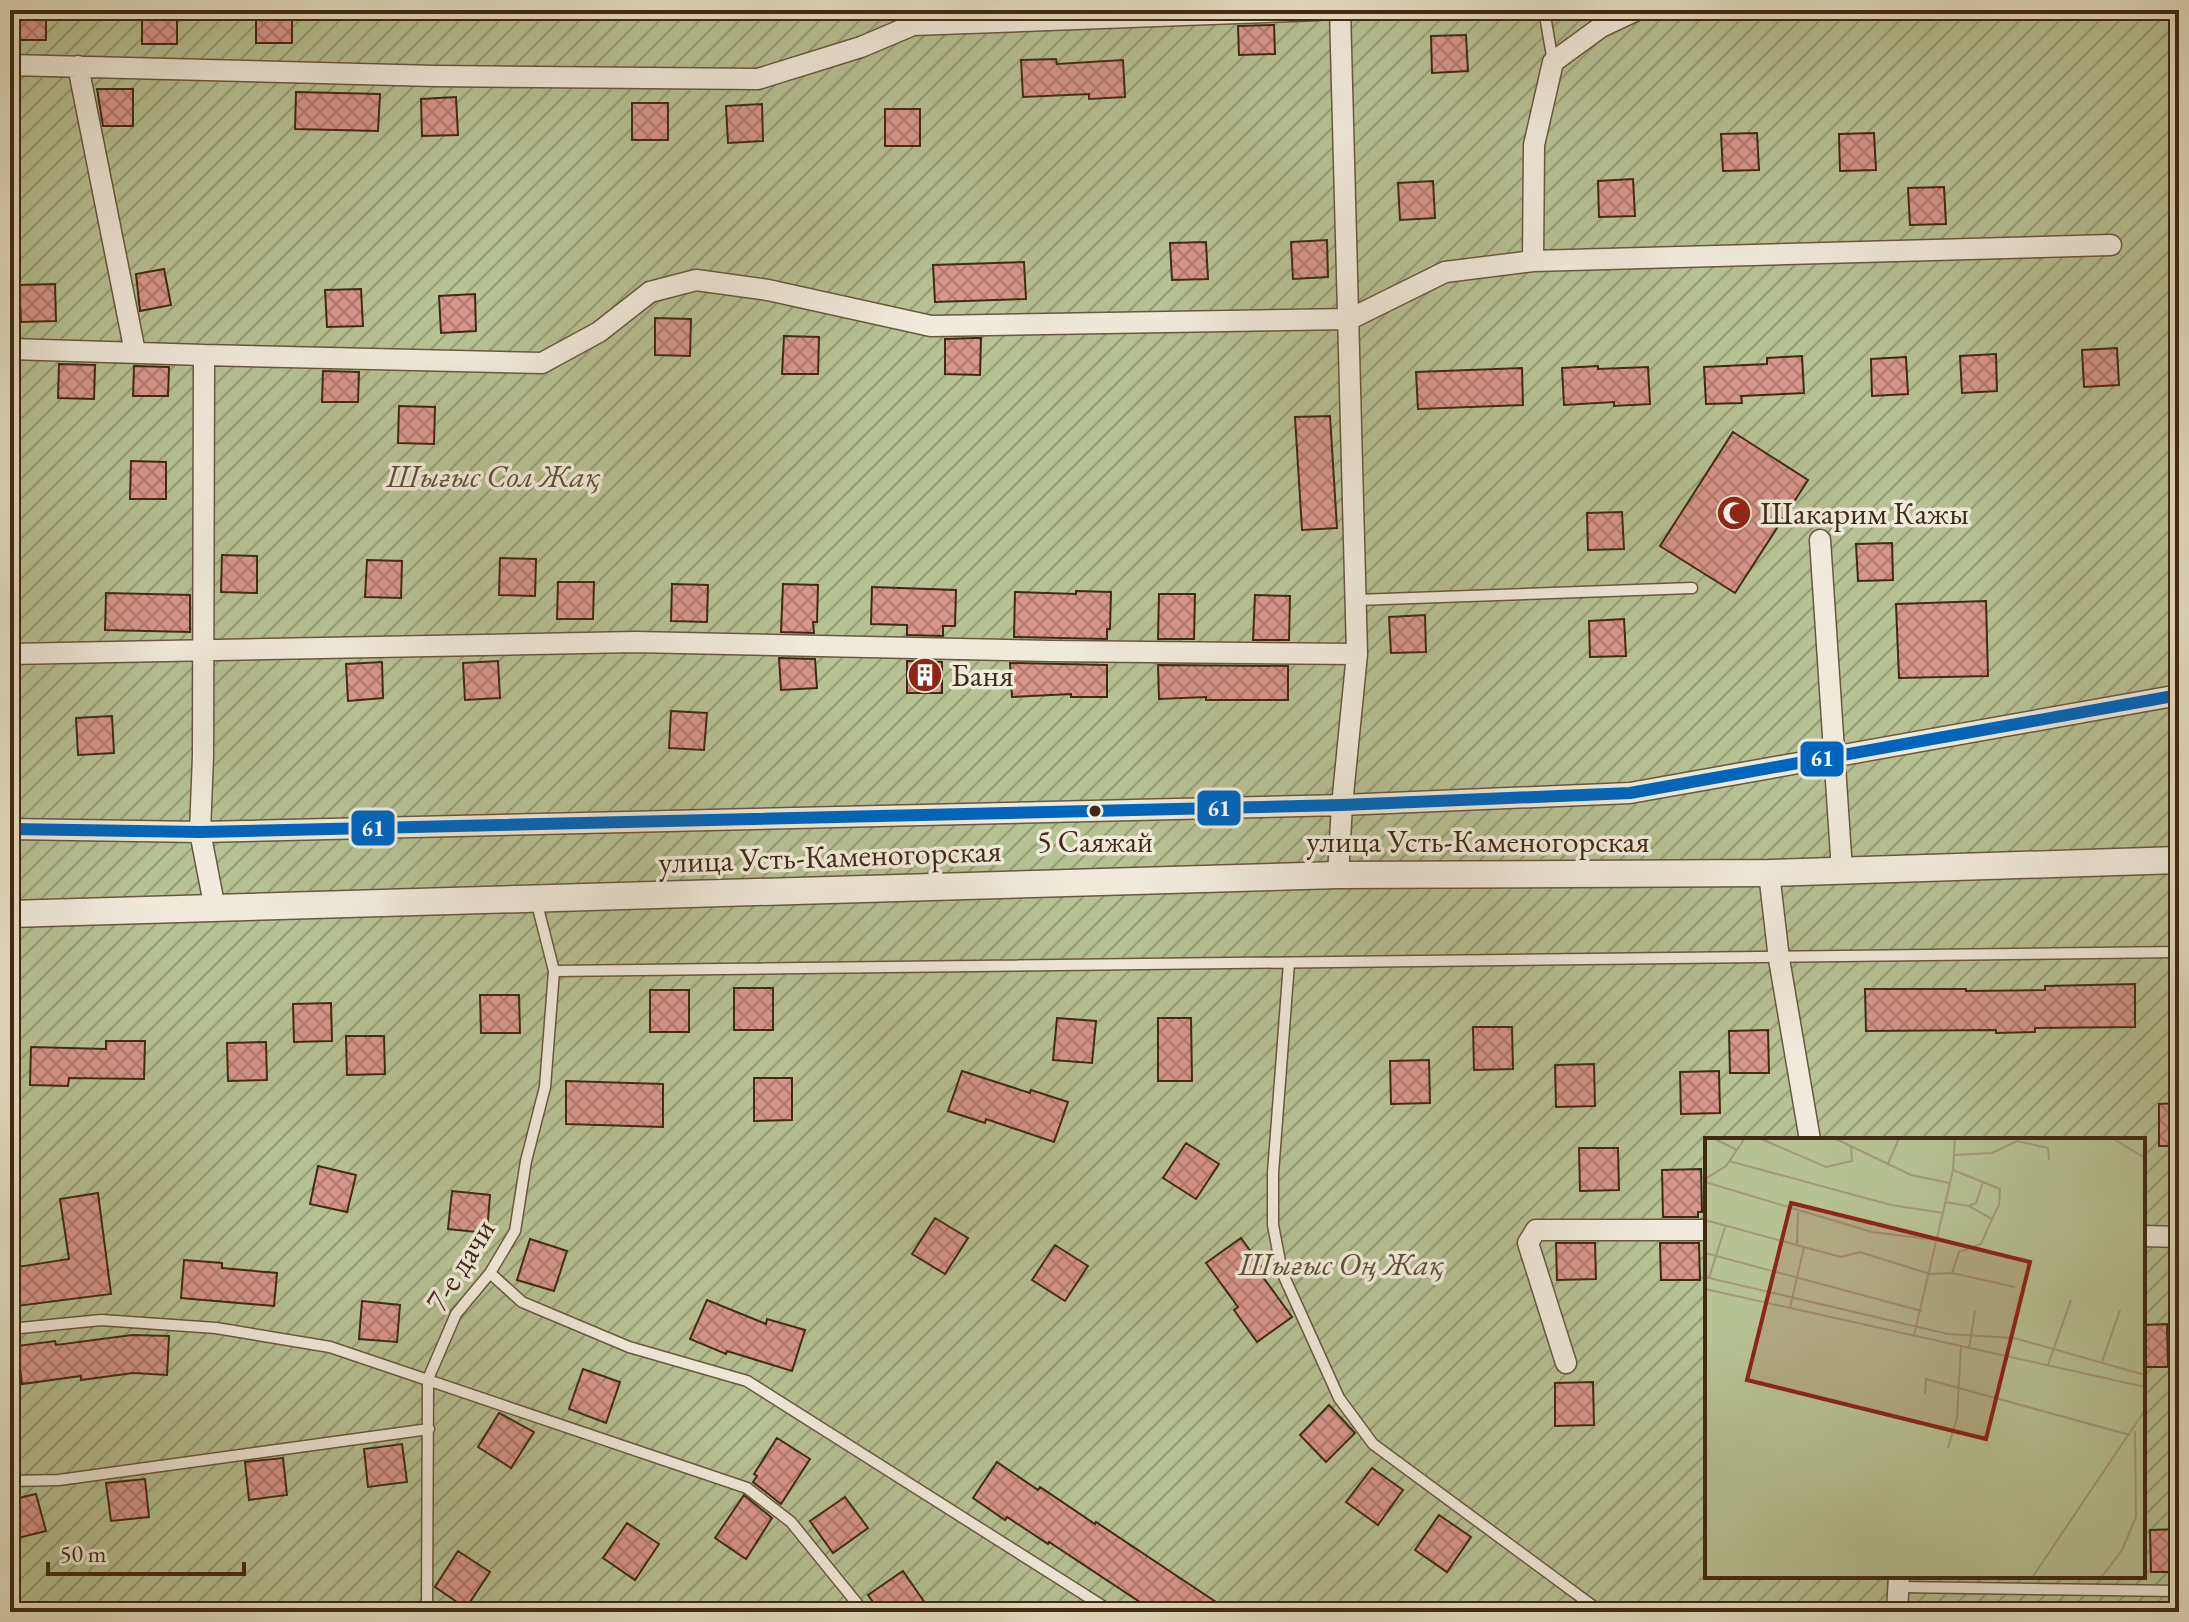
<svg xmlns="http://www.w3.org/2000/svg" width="2189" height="1622" font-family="'EB Garamond',serif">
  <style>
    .garden { fill: url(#garden-furrows); stroke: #7b7654; stroke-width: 2; fill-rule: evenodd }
    .building { fill: url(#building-cross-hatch); stroke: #402a13; stroke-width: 2 }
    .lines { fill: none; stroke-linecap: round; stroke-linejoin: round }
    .service-casing { stroke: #6a573f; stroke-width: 13 }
    .minor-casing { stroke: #6a573f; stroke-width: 23 }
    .tertiary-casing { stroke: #6a573f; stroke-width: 29 }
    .service { stroke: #efead9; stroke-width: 10 }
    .minor { stroke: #efead9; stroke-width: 20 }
    .tertiary { stroke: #efead9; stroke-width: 26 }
    .bus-1-casing { stroke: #efead9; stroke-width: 18 }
    .bus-1 { stroke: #0065bd; stroke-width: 12 }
    .bus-dot { fill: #402a13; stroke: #efead9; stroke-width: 3 }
    .labels { text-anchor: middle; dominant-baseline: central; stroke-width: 7; stroke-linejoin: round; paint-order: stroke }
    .bus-label { font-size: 30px; fill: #402a13; stroke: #efead9 }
    .park-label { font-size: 32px; font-style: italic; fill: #5e5033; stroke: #efead9 }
    .poi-label { font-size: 32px; fill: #402a13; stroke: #efead9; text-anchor: start }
    .street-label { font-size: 32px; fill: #402a13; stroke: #efead9 }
    .inset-road { fill: none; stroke: #a4977d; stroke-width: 2 }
    .view { fill: #8f2418; fill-opacity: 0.15; stroke: #8f2418; stroke-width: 4 }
    .inset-edge { fill: none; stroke: #402a13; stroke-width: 4 }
    .line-badge { stroke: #efead9; stroke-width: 3 }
    .badge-label { font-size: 22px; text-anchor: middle; font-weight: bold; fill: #fff }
  </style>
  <defs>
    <pattern id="garden-furrows" width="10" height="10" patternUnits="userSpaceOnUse" patternTransform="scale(2)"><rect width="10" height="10" fill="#b6c194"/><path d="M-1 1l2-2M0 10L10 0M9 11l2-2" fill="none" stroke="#959d78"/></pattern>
    <pattern id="building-cross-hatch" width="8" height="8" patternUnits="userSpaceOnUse" patternTransform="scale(2)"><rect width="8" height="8" fill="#d8958b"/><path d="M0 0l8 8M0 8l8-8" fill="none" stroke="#b17a70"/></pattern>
  </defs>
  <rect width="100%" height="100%" fill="#e7dfc4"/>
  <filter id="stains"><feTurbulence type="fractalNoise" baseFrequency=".0025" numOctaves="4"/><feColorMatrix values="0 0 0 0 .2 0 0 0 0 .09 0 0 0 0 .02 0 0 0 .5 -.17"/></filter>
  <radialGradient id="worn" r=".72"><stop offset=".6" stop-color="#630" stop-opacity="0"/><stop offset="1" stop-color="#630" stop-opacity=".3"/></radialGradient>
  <!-- garden -->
  <path class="garden" d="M10,10H2179V1612H10ZM1707,1140H2143V1576H1707Z"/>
  <!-- building -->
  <path class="building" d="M11,10H46V40H10Z
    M142,10H177V44H142Z
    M256,10H292V43H256Z
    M1274,25L1275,54L1239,55L1238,26Z
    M1466,35L1468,71L1432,73L1431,36Z
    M1056,59L1057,64L1123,60L1125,97L1089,99V94L1023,97L1021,60Z
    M97,89H133V126H103Z
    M296,92L380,94L378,131L295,129Z
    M456,97L458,135L422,136L421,99Z
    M632,103H668V140H632Z
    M762,104L763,141L728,143L726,106Z
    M885,109H920V146H885Z
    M1757,133L1759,170L1723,171L1721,134Z
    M1874,133L1876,170L1840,171L1839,134Z
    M1633,179L1635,216L1599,217L1598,181Z
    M1433,181L1435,218L1400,220L1398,183Z
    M1944,187L1946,224L1910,225L1908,188Z
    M1327,240L1328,277L1293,279L1291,242Z
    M1206,242L1208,279L1172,280L1170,243Z
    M1024,262L1026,299L935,302L933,265Z
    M164,269L171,305L140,311L136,274Z
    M55,284L56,321L21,322L19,285Z
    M361,289L363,326L327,327L325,290Z
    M475,294L476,331L441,333L439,296Z
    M655,318L691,319L690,356L655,355Z
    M784,336L819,337L818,374H782Z
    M976,338H981L980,375L945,374V339Z
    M2117,348L2119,385L2084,387L2082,350Z
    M1996,354L1997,391L1962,393L1960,356Z
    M1802,356L1804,393L1741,396L1742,403L1706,404L1704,367L1767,364V358Z
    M1906,357L1908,394L1872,396L1871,359Z
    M59,364L95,365L94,399L58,398Z
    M134,366L169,367L168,396H133Z
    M1598,366V369L1648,367L1650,404L1614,406V402L1564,405L1562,368Z
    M1522,368L1523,405L1418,409L1416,372Z
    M323,371L359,372L358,402H322Z
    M399,406L435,407L434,444L398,443Z
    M1330,416L1337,528L1302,530L1295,417Z
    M1733,432L1808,480L1735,593L1660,546Z
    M131,461L166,462V499H130Z
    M1622,512L1624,549L1588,550L1587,513Z
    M1892,543L1893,580L1858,581L1856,544Z
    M222,555L257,556V593L221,592Z
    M500,558L536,559L535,596L499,595Z
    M367,560L402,561L401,598L365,597Z
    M558,582H594L593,619H557Z
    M672,584L708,585L707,622L671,621Z
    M783,584L818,585L817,622H813L814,633L781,632Z
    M872,587L956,590L955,626H943V636L907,635V625L871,624Z
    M1076,591L1111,592L1110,629H1107V639L1014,637L1015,592L1076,594Z
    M106,593L190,595V632L105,630Z
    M1159,594H1195L1194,639H1158Z
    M1255,595L1290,596L1289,640H1253Z
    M1986,601L1988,676L1899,678L1896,604Z
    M1425,615L1426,652L1391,653L1389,617Z
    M1624,619L1626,656L1590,657L1589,621Z
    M779,658L815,659L817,688L781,690Z
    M498,661L500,698L465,700L463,663Z
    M907,661L942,662V693H907Z
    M382,662L383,698L348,701L346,664Z
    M1010,663L1107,665V697H1071V694L1012,697Z
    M1158,665L1288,666V700H1206V697L1159,699Z
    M671,711L707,713L704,750L669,748Z
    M112,716L114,753L78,755L76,718Z
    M2135,984V1027L2035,1028V1032L1996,1033V1030L1866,1031L1865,989H1966V991L2045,990V986Z
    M734,988H773V1030H734Z
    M650,990H689V1032H650Z
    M480,995H519L520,1033H481Z
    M331,1003L332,1041L294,1042L293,1004Z
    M1057,1018L1096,1021L1092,1063L1053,1060Z
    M1158,1018H1191L1192,1081H1158Z
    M1473,1027H1512L1513,1069L1474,1070Z
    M1768,1030L1769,1073H1730L1729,1031Z
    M346,1036H384L385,1074L347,1075Z
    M106,1041H145L144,1079L69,1078L68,1086L30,1085L31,1047L106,1049Z
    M266,1042L267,1080L228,1081L227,1043Z
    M1429,1060L1430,1103L1391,1104L1390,1061Z
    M1594,1064L1595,1106L1556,1107L1555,1065Z
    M962,1071L1030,1093L1031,1090L1068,1102L1054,1142L986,1119L985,1123L948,1111Z
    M1719,1071L1720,1113L1681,1114L1680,1072Z
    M754,1078H792V1120L754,1121Z
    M566,1081L663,1084V1127L566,1124Z
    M2179,1103V1146H2159V1104Z
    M1186,1143L1219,1164L1196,1199L1163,1178Z
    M1579,1148H1618L1619,1190L1580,1191Z
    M318,1166L356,1175L347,1212L310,1204Z
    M1701,1169L1702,1212H1698V1217H1663L1662,1170Z
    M452,1191L490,1195L487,1233L448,1229Z
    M98,1193L111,1294L17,1306L11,1268L69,1259L60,1199Z
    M935,1218L968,1238L945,1274L912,1254Z
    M1241,1238L1264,1270L1260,1273L1292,1317L1257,1342L1234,1310L1238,1307L1206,1263Z
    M530,1239L567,1251L554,1291L517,1280Z
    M1556,1243H1595L1596,1279L1557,1280Z
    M1660,1243H1699L1700,1280H1661Z
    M1055,1245L1088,1266L1065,1301L1032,1280Z
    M184,1260L222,1263V1268L277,1273L274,1306L181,1298Z
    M707,1300L766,1324L767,1319L805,1330L792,1371L727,1351L726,1354L690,1339Z
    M362,1301L400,1305L397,1342L359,1339Z
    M2167,1324L2168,1367H2143V1325Z
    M132,1335L169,1336L167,1375L133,1373L81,1380V1376L22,1384L17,1346L55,1341L56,1345Z
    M583,1369L620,1382L606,1423L569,1409Z
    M1593,1382L1594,1425L1555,1426V1383Z
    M1329,1405L1355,1433L1326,1462L1300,1435Z
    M499,1413L534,1432L511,1468L478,1447Z
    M777,1438L810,1459L781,1504L753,1482L757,1476L754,1474Z
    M402,1444L407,1482L368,1487L364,1449Z
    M283,1458L287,1495L249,1500L245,1462Z
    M997,1462L1038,1490L1040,1487L1095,1524L1096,1522L1231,1612H1155L1049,1542L1048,1544L1007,1517L1005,1520L973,1498Z
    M1372,1468L1403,1490L1378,1525L1346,1502Z
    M145,1479L149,1517L111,1521L106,1483Z
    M36,1494L46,1531L10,1540V1500Z
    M744,1495L772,1518L746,1559L715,1538Z
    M845,1497L868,1528L833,1553L810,1521Z
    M1439,1515L1471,1537L1447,1572L1415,1550Z
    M627,1523L659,1544L635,1580L603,1558Z
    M2179,1529V1572H2151L2150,1530Z
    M458,1551L490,1572L466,1608L435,1587Z
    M903,1571L925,1603L912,1612H880L868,1595Z"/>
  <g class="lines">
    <!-- service casing -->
    <g class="service-casing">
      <path id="service" d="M1544,10L1553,62
        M1356,600L1692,588
        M1289,963L1273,1173V1225L1282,1272L1339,1398L1373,1444L1601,1612
        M554,971L2179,952
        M490,1273L522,1302L629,1347L747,1381L1112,1612
        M10,1329L101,1320L216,1328L330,1347L747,1488L791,1522L864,1612
        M10,1481L59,1480L429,1429
        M1900,1587L2179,1591
        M427,1612L428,1379L456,1314L490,1273L515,1231L526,1161L545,1087L554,971L536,900"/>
    </g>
    <!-- minor casing -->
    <g class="minor-casing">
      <path id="minor" d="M10,65L435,76L758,79L861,47L913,25L1319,10
        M78,66L135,352
        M1533,261L1534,145L1553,62L1601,27L1637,10
        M10,349L204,355L203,756L200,832L215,909
        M204,355L542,363L599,332L650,292L696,280L768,290L931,326L1350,319L1445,272L1533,261L2111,245
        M1820,540L1842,871
        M10,654L635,642L1050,651L1357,654
        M10,829L200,832L1342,805L1630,793L2179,695
        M1769,873L1779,959L1810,1140
        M1338,875L1342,805L1357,654L1340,10
        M2143,1236L2179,1237
        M1566,1363L1528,1243L1536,1230H1707
        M1897,1612L1899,1576"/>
    </g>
    <!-- tertiary casing -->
    <g class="tertiary-casing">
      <path id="tertiary" d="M10,914L1338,875L1769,873L2179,860"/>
    </g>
    <!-- service -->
    <use href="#service" class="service"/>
    <!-- minor -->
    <use href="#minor" class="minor"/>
    <!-- tertiary -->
    <use href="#tertiary" class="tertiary"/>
    <!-- bus-1 casing -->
    <g class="bus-1-casing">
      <path id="bus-1" d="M10,829L200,832L1342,805L1630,793L2179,695"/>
    </g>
    <!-- bus-1 -->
    <use href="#bus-1" class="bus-1"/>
  </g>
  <!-- icons -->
  <defs>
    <g id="mosque-disc" transform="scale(1.8)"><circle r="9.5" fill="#8f2418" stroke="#efead9"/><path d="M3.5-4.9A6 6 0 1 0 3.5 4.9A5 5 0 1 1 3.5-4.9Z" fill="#fff"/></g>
    <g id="building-disc" transform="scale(1.8)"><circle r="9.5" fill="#8f2418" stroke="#efead9"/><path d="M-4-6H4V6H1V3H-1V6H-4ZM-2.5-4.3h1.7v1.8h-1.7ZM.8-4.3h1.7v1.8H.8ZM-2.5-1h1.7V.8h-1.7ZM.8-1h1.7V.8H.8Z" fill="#fff"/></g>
  </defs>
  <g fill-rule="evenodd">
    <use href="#mosque-disc" x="1734" y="513"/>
    <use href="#building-disc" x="925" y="675"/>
  </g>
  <!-- markers -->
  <circle class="bus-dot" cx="1095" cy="811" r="7"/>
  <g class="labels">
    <!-- bus labels -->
    <g class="bus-label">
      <text x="1095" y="841">5 Саяжай</text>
    </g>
    <!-- park labels -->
    <g class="park-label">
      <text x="493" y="476">Шығыс Сол Жақ</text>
      <text x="1341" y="1264">Шығыс Оң Жақ</text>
    </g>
    <!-- poi labels -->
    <g class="poi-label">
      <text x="1760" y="513">Шакарим Кажы</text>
      <text x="951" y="675">Баня</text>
    </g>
    <!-- street labels -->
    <g class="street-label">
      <text x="1478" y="841">улица Усть-Каменогорская</text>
      <text transform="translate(830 856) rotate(-2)">улица Усть-Каменогорская</text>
      <text transform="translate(460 1265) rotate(-58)">7-е дачи</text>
    </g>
  </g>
  <!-- overview -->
  <g transform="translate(1705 1138)">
    <rect width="440" height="440" fill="#e7dfc4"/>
    <path d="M0,0H440V440H0Z" fill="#b6c194"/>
    <path class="inset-road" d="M8,0L32,12M54,0L121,29L147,23L146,8M129,0L206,37L244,45M407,0L440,20M249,17L287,15L312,3L343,10L344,22M24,23L186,67L238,75M183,26L194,0M0,41L21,28L40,0M0,44L167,94L232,102M240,64L264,68L287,81L294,67L295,51L248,32M264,68L271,65L278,44M0,82L99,109L85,170M92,107L93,74M99,109L136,119L155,114L225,136L247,135L310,149M0,115L217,173M247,135L254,114L276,106L287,81M0,139L243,196L309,200L440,237M4,140L20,89M0,151L440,249M209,197L248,32L250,0M264,210L270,173M397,224L415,172M343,227L366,162M220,256L221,241L425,297M243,310L252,280L256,208M327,440L440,272M396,440L417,412L431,379L430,293"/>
    <path class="view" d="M86,65L325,124L281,301L42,242Z"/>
    <rect width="440" height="440" class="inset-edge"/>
  </g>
  <g class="line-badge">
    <rect x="1799" y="740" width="46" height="38" rx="8" fill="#0065bd"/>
    <rect x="1196" y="789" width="46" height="38" rx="8" fill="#0065bd"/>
    <rect x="350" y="809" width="46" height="38" rx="8" fill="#0065bd"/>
  </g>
  <g class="badge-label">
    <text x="1822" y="766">61</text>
    <text x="1219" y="816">61</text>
    <text x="373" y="836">61</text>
  </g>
  <!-- margin -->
  <rect width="2189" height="1622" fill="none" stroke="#e7dfc4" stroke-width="40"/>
  <rect x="12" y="12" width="2165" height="1598" fill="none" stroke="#402a13" stroke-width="4"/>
  <rect x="20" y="20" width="2149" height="1582" fill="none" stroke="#402a13" stroke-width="2"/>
  <!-- scale -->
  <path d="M48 1562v12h196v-12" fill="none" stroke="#402a13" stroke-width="4"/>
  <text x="60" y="1562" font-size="24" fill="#402a13" stroke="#efead9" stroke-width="6" paint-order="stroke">50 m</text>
  <rect width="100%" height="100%" filter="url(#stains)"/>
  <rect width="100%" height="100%" fill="url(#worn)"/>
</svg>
